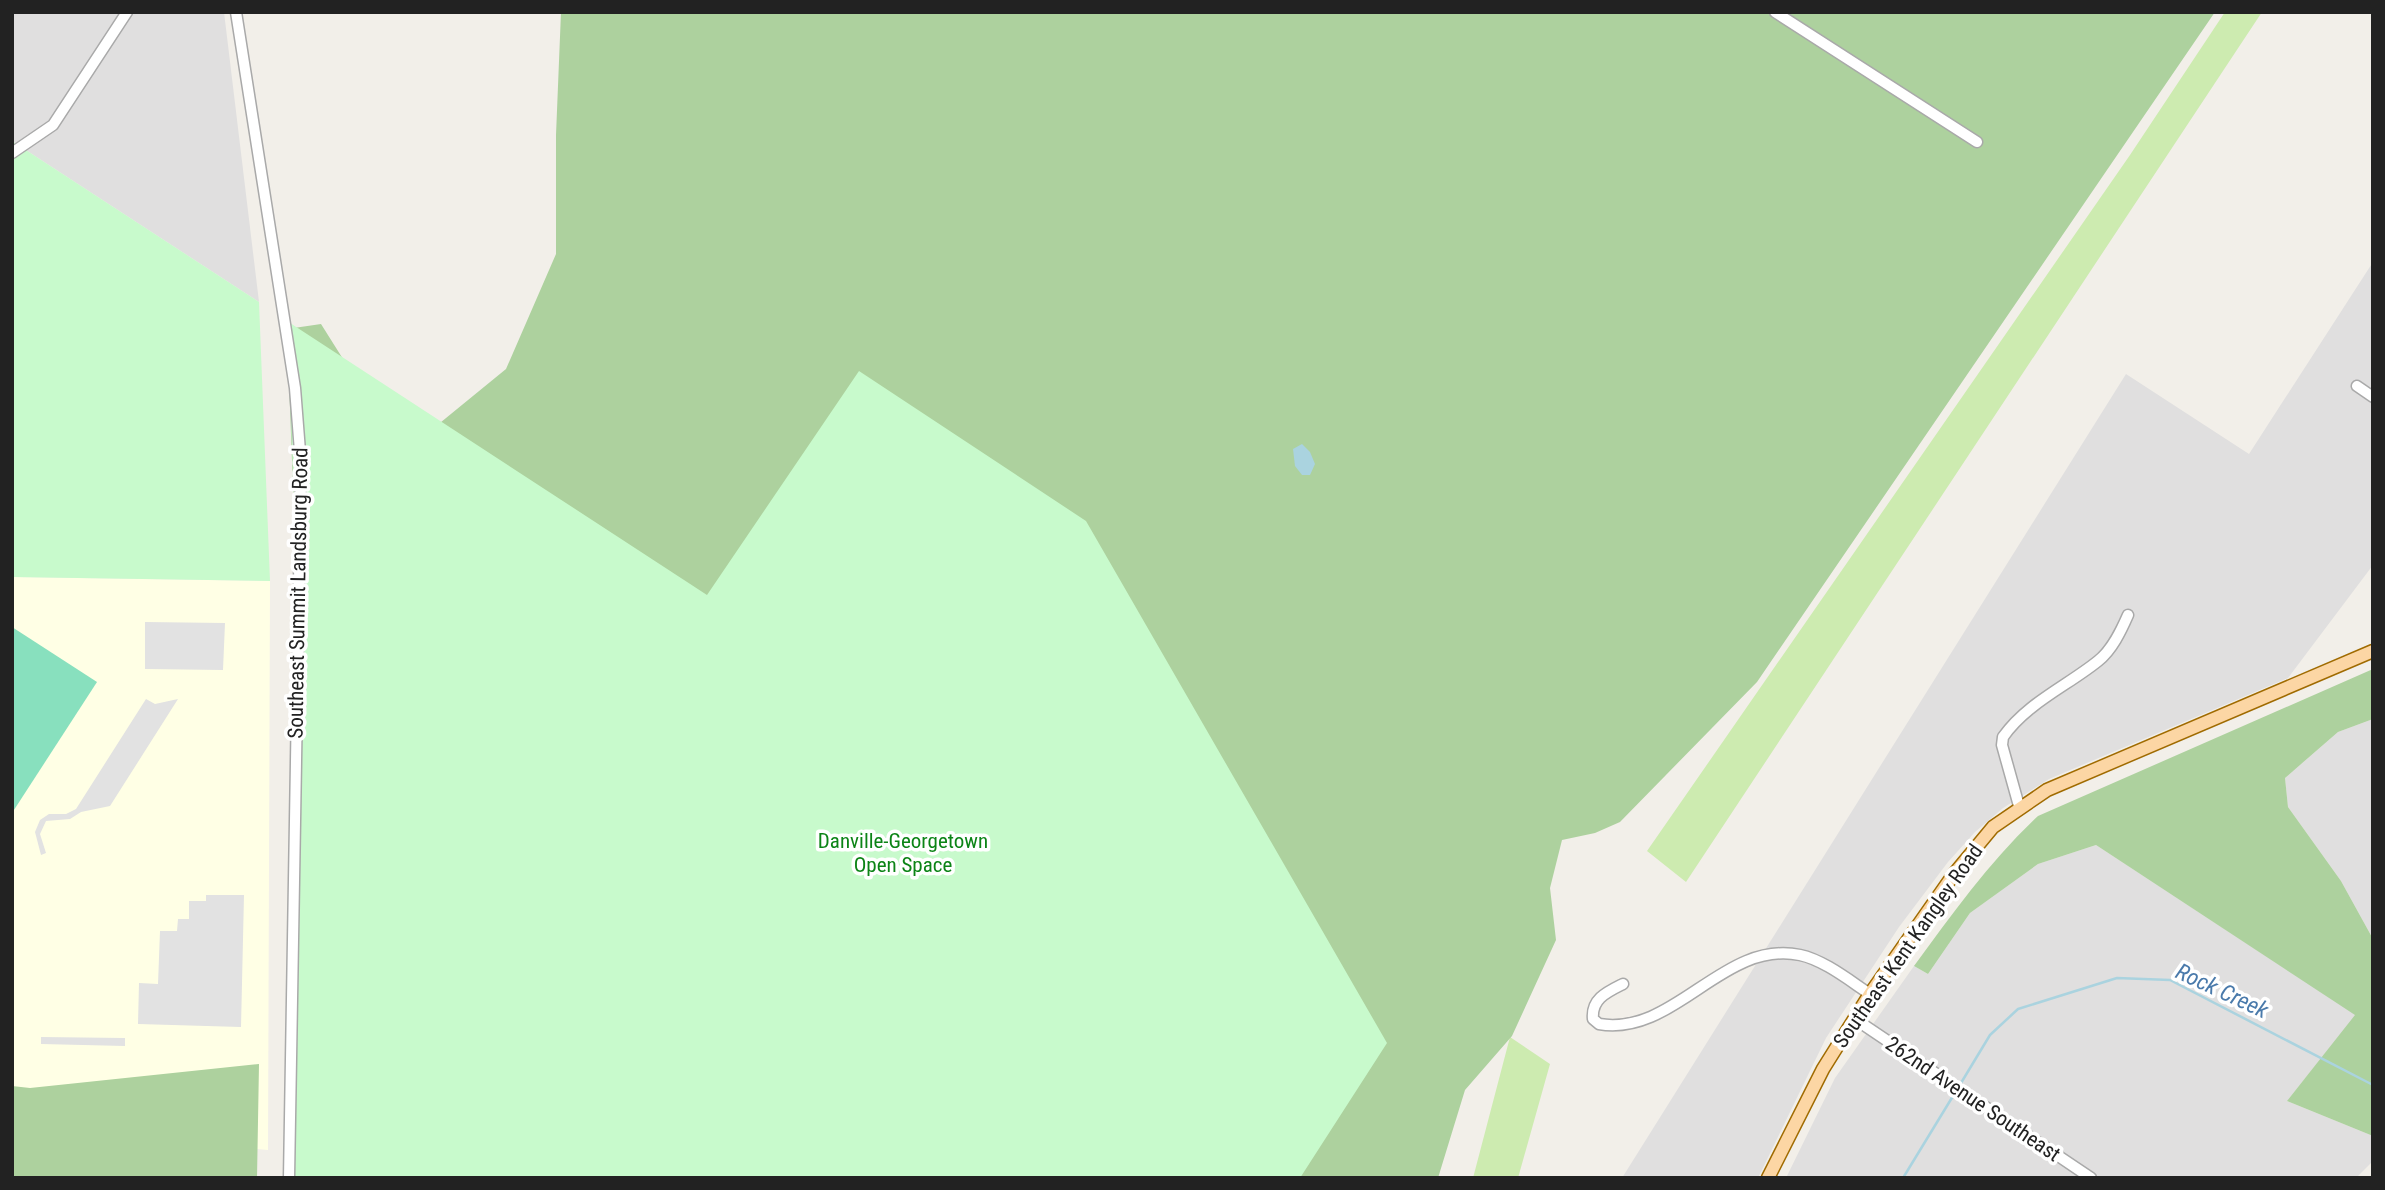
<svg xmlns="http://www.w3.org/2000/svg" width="2385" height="1190" font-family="'Roboto Condensed',sans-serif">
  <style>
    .residential { fill: #e0dfdf }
    .education { fill: #ffffe5 }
    .grass { fill: #cdebb0 }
    .forest { fill: #add19e }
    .park { fill: #c8facc }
    .pitch { fill: #88e0be }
    .parking { fill: #e2e2e2 }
    .water { fill: #aad3df }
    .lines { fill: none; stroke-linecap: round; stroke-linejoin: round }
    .stream { stroke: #aad3df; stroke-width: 2.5 }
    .minor-casing { stroke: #a9a9a9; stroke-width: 13 }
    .major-casing { stroke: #a06b00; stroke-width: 15 }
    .minor { stroke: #fff; stroke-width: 10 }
    .major { stroke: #fcd6a4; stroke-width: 12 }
    .labels { text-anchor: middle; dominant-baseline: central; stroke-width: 7; stroke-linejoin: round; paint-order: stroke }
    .street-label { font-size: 21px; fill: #222; stroke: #fff }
    .park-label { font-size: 21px; fill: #0c8416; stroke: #fff }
    .water-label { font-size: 23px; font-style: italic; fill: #4a7aab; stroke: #fff }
  </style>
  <rect width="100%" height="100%" fill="#f2efe9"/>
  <!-- residential -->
  <path class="residential" d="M12,12H224L259,302L12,141Z
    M2373,262V565L2288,678L2049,779L2003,808L1975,832L1948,862L1899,927L1826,1038L1758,1178H1622L2126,374L2249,454Z
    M2373,719V939L2341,881L2288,807L2285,778L2338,732Z
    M2096,845L2356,1015L2287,1101L2373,1136V1161L2356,1178H1786L1835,1078L1914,966L1928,974L1970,913L2038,864Z"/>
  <!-- education -->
  <path class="education" d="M12,577L270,581L268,1150L12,1126Z"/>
  <!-- grass -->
  <path class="grass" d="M2225,12H2262L1686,882L1647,851L2130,155Z
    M1510,1037L1550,1064L1518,1178H1473Z"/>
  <!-- forest -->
  <path class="forest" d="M561,12H2215L1757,682L1620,822L1595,833L1562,840L1550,888L1556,940L1512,1036L1465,1090L1438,1178H297L304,777L287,329L321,324L372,405L435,427L506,369L556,254V135Z
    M2373,669V719L2338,732L2285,778L2288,807L2341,881L2373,939V1136L2287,1101L2355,1015L2096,845L2038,864L1970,913L1928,974L1914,966C1953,913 1990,861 2038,816Z
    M259,1064L257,1178H12V1086L30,1088Z"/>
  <!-- park -->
  <path class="park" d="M12,141L259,302L270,581L12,577Z
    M287,321L707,595L859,371L1086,521L1387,1043L1300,1178H287L303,719Z"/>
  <!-- pitch -->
  <path class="pitch" d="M12,627L97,682L12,813Z"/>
  <!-- parking -->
  <path class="parking" d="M145,622L225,623L223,670L145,669Z
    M146,699L155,704L178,699L110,806L81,812L70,819L46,821L40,834L46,853L41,855L35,832L40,820L49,814H66L76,809Z
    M206,895H244L241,1027L138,1024L139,983L158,984L160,931H177L178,919H189V901H206Z
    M41,1037L125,1038V1046L41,1044Z"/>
  <!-- water -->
  <path class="water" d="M1302,444L1310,452L1315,464L1310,475H1302L1295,466L1293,449Z"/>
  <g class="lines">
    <!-- stream -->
    <path class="stream" d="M1961,1083L1990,1035L2018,1009L2117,978L2170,980L2373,1085
      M1903,1178L1953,1096"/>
    <!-- minor casing -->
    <g class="minor-casing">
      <path id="minor" d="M236,12L295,388L301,464L289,1178
        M1775,12L1977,142
        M12,153L53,125L127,12
        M2357,386L2373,397
        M2019,806L2002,745L2003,737C2027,703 2067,686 2098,661C2112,650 2121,631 2128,615
        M1623,984C1607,992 1591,999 1593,1019L1599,1024C1675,1037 1723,939 1800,955C1824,960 1850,981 1870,994
        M1855,1019L2091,1178"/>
    </g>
    <!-- major casing -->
    <g class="major-casing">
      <path id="major" d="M1768,1178L1823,1069L1870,994L1954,874L1993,827L2047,790L2373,651"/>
    </g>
    <!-- minor -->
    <use href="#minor" class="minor"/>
    <!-- major -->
    <use href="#major" class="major"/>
  </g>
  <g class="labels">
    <!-- street labels -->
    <g class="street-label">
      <text transform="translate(298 593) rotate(-89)">Southeast Summit Landsburg Road</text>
      <text transform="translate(1908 946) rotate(-55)">Southeast Kent Kangley Road</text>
      <text transform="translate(1973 1099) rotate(34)">262nd Avenue Southeast</text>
    </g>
    <!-- park labels -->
    <g class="park-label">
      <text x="903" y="841">Danville-Georgetown<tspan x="903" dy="24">Open Space</tspan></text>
    </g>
    <!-- water labels -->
    <g class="water-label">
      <text transform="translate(2222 991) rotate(25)">Rock Creek</text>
    </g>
  </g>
  <!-- border -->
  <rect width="2385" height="1190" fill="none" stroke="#222222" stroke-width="28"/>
</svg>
